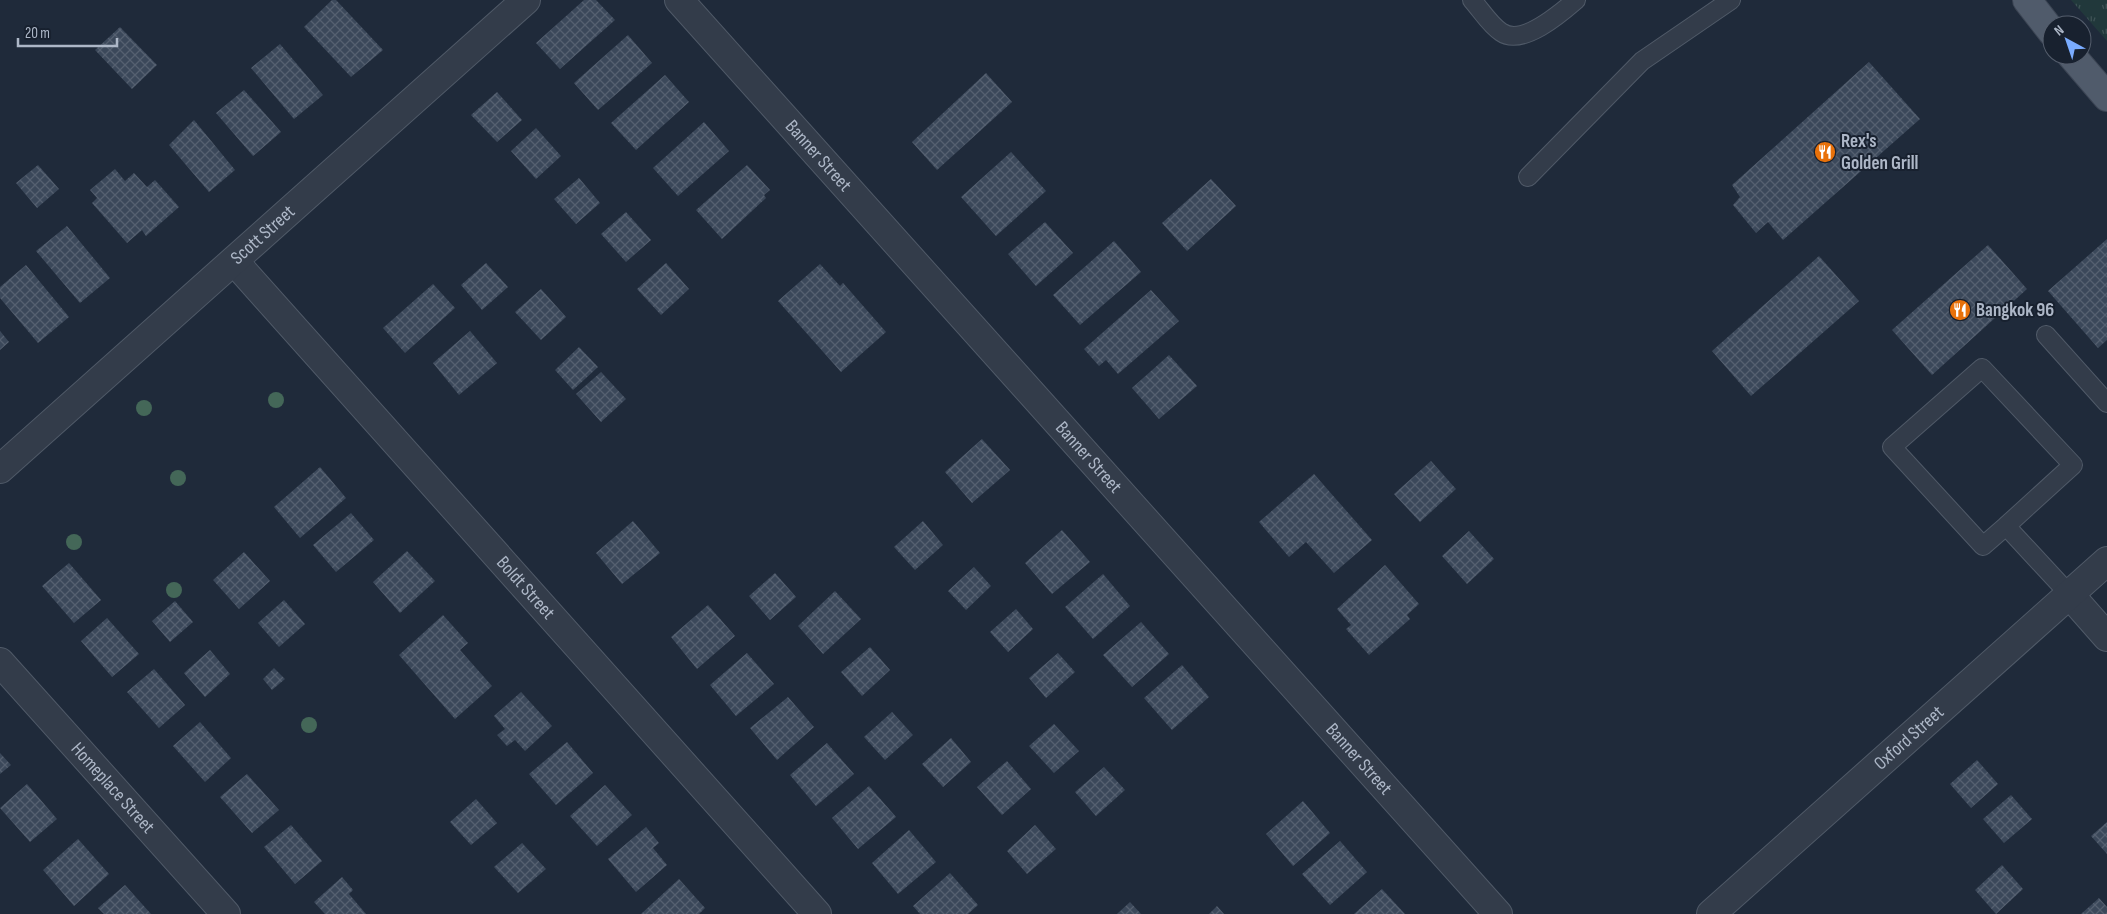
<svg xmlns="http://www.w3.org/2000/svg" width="2107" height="914" font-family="'Sofia Sans Condensed',sans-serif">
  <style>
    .grass { fill: url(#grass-tufts) }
    .building { fill: url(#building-cross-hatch) }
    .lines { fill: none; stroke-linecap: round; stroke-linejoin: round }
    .lane-casing { stroke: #505a68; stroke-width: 20 }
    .street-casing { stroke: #505a68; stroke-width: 30 }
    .primary-casing { stroke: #3c4554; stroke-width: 30 }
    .lane { stroke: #333c4a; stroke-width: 18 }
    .street { stroke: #333c4a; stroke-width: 28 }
    .primary { stroke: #505b6b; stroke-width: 28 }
    .tree { fill: #446758 }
    .labels { text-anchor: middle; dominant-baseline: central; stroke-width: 4; stroke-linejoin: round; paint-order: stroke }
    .poi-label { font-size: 19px; font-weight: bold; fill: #adb7c7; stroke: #18212f; text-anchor: start }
    .street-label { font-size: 19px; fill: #adb7c7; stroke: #18212f }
  </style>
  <defs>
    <pattern id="grass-tufts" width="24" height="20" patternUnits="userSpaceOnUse" patternTransform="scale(1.25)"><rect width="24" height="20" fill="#21383b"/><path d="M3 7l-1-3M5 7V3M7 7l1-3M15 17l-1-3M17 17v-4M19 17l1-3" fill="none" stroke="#3f5356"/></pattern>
    <pattern id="building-cross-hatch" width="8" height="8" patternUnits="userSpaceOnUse" patternTransform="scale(1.25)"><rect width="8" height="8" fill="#3b485a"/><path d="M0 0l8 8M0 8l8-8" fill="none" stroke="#556070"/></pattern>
  </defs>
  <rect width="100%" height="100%" fill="#1f2a3a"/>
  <!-- grass -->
  <path class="grass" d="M2071,0H2107V41Z"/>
  <!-- building -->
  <path class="building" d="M332,0H336L383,50L351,77L304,27Z
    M584,0H596L615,20L560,69L536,43Z
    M120,27L157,65L132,89L95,50Z
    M628,35L652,63L598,110L574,83Z
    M280,44L323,95L294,119L251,68Z
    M1869,62L1920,119L1783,240L1768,222L1756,233L1733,205L1740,197L1732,185Z
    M986,73L1012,102L937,170L912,142Z
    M665,75L689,102L636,150L611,123Z
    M244,90L281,132L253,156L216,113Z
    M497,92L522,120L497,142L471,115Z
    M194,120L235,170L209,192L169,145Z
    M704,122L729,151L678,196L653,168Z
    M536,128L561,156L536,179L511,151Z
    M1011,152L1046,191L996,236L961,197Z
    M38,165L59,189L37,208L16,183Z
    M747,165L770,190L764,195L766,198L722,239L696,210Z
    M115,169L125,181L134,173L147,187L155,180L179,207L146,236L142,230L127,243L92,203L97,198L90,190Z
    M579,178L600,203L576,224L554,199Z
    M1211,179L1236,206L1187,251L1162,223Z
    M626,212L651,240L626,262L601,234Z
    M1045,222L1073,253L1036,286L1008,254Z
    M67,226L110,278L80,303L36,251Z
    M2107,239V340L2098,348L2048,291Z
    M1114,241L1141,272L1080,325L1053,295Z
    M1988,245L2027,289L1932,375L1892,330Z
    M1819,256L1859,301L1751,396L1712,351Z
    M486,263L508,287L482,310L461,285Z
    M666,263L689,289L661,315L637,289Z
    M820,264L840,286L843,283L886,332L841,372L778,301Z
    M26,265L69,317L38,343L0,298V287Z
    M433,284L455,308L405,353L383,328Z
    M541,289L566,317L541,340L515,312Z
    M1151,290L1179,321L1118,374L1106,360L1099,366L1084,349Z
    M0,331L9,342L0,350Z
    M470,331L497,363L459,395L433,363Z
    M579,347L598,367L573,390L555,370Z
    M1169,355L1197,386L1159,419L1132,388Z
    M601,372L626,399L601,422L576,394Z
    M982,439L1010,470L972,503L945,472Z
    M1431,461L1456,489L1420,522L1394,494Z
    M320,467L346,498L300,538L274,507Z
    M1314,474L1372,540L1334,573L1306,542L1289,557L1259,522Z
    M351,513L374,540L336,572L313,545Z
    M633,521L660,553L622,584L596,553Z
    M923,521L943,545L915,570L894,547Z
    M1062,530L1090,562L1052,594L1025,563Z
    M1469,531L1494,559L1467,584L1442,556Z
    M407,551L435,581L400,613L373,582Z
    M244,552L270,581L239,609L213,580Z
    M69,563L101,600L74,623L42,586Z
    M1385,565L1419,604L1407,615L1410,619L1369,655L1346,629L1351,625L1337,609Z
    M974,567L991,586L966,610L948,591Z
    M775,573L796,597L770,620L749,596Z
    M1103,574L1130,606L1093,639L1065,607Z
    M835,591L861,619L823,654L798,626Z
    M284,600L305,624L279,647L258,623Z
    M175,601L193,622L170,642L152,621Z
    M708,605L735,636L697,669L671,637Z
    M1016,609L1033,629L1008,652L990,632Z
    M443,615L468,643L460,650L492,686L455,719L399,655Z
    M107,618L139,654L112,677L81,641Z
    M1141,622L1169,654L1132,687L1103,655Z
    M870,647L890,670L862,696L841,672Z
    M210,650L230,674L205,697L184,673Z
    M747,653L774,684L736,716L710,685Z
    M1058,653L1075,672L1046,698L1029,678Z
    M1182,665L1209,697L1172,730L1144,698Z
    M274,668L285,679L272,690L263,679Z
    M154,669L185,705L159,728L127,692Z
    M521,692L552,726L525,751L515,740L507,746L497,735L505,729L494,716Z
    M788,697L814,727L777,760L750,728Z
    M892,712L913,735L885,760L864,737Z
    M200,722L231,758L205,782L173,746Z
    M1054,724L1079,751L1054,773L1029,746Z
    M951,738L971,762L943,787L922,764Z
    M567,742L593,773L556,805L529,774Z
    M827,743L854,774L816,806L790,775Z
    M0,753L11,765L0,774Z
    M1977,760L1998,784L1971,808L1950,784Z
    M1007,761L1031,789L1002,815L977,787Z
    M1104,767L1125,790L1096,816L1075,792Z
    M247,774L279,810L252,833L220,797Z
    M27,784L57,819L30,842L0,808Z
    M605,785L632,815L597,846L570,816Z
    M869,786L896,817L858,849L832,818Z
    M2011,795L2032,819L2004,843L1983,819Z
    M476,799L497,823L471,845L450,822Z
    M1303,801L1330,833L1293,866L1266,834Z
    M2107,822V854L2091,836Z
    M291,825L322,861L295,884L264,847Z
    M1035,825L1056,849L1027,874L1007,851Z
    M646,827L659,843L653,848L667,865L636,892L608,859Z
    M909,830L936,862L898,894L872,863Z
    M78,839L109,874L74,906L43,870Z
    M1340,841L1367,872L1330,905L1302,874Z
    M522,843L546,869L518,893L494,867Z
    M2002,865L2023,889L1996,914L1975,890Z
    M950,873L978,905L968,914H920L913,906Z
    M342,877L353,890L349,894L366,914H325L314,902Z
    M679,879L705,908L699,914H641Z
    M125,885L151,914H104L98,908Z
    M1382,889L1405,914H1354Z
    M2099,898L2107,907V914H2081Z
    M1130,902L1141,914H1117Z
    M1217,906L1224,914H1209Z"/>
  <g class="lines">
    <!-- lane casing -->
    <g class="lane-casing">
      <path id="lane" d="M1472,0C1481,10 1490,25 1501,32C1522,47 1561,13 1576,0
        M1528,177L1642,61L1731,0
        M2046,335L2107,403
        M2006,526L1983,546L1892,447L1982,368L2073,465L2006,526L2070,595"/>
    </g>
    <!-- street casing -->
    <g class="street-casing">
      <g id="street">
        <path id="s1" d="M679,0L1498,914"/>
        <path id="s2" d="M234,261L817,914"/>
        <path id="s3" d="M0,469L526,0"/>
        <path d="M2070,595L2107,637"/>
        <path id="s4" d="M0,662L226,914"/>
        <path id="s5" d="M1711,914L2107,561"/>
      </g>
    </g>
    <!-- primary casing -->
    <g class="primary-casing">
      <path id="primary" d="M2027,0L2052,32
        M2071,55L2107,97"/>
    </g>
    <!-- lane -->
    <use href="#lane" class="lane"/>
    <!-- street -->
    <use href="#street" class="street"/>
    <!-- primary -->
    <use href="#primary" class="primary"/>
  </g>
  <!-- trees -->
  <g class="tree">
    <circle cx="276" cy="400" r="8"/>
    <circle cx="144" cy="408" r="8"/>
    <circle cx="178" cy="478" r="8"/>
    <circle cx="74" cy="542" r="8"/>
    <circle cx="174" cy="590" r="8"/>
    <circle cx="309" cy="725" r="8"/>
  </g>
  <!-- icons -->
  <defs>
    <g id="restaurant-disc" transform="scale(1.125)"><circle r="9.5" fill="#e8710a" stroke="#18212f"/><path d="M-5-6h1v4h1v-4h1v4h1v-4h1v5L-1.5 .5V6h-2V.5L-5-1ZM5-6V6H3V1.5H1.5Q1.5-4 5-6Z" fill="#fff"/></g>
  </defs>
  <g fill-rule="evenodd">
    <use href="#restaurant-disc" x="1825" y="152"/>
    <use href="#restaurant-disc" x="1960" y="310"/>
  </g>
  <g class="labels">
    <!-- poi labels -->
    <g class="poi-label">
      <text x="1841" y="141">Rex's<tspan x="1841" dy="22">Golden Grill</tspan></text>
      <text x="1976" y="310">Bangkok 96</text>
    </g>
    <!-- street labels -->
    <g class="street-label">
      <text stroke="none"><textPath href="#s1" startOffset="209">Banner Street</textPath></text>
      <text stroke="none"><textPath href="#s3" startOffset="352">Scott Street</textPath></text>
      <text stroke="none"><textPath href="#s1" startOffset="614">Banner Street</textPath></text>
      <text stroke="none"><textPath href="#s2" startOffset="438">Boldt Street</textPath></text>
      <text stroke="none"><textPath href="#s5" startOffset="265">Oxford Street</textPath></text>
      <text stroke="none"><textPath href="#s1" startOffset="1019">Banner Street</textPath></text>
      <text stroke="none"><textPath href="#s4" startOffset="169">Homeplace Street</textPath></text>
    </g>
  </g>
  <!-- north arrow -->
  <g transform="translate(2067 40) rotate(320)"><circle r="24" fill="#18212f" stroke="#545d6c"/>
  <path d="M0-4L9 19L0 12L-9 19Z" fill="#7aacff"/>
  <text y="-8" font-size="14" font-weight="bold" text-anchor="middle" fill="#adb7c7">N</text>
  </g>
  <!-- scale -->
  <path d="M18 38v8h99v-8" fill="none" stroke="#adb7c7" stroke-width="2.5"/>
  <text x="25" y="38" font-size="15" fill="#adb7c7" stroke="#18212f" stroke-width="4" paint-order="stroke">20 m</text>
</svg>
